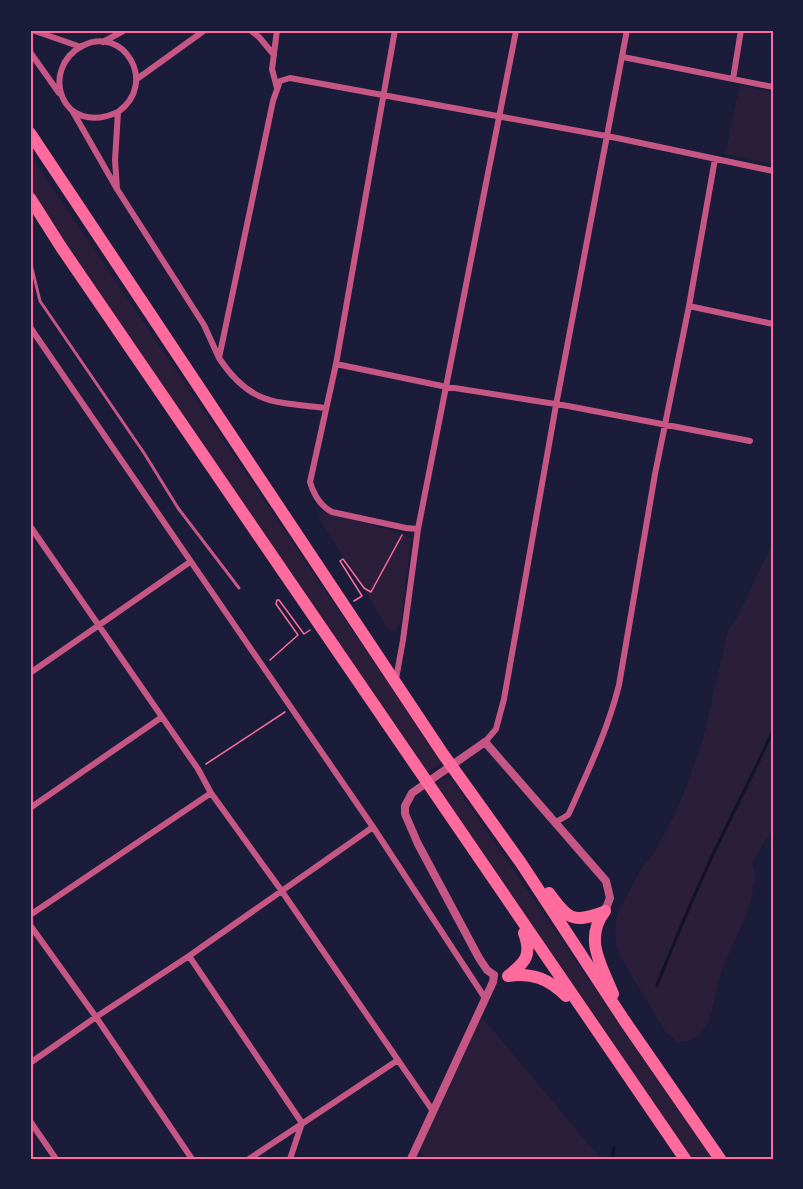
<svg xmlns="http://www.w3.org/2000/svg" width="803" height="1189" font-family="Poppins,sans-serif">
  <style>
    .green { fill: #2a1e3b }
    .lines { fill: none; stroke-linecap: round; stroke-linejoin: round }
    .stream { stroke: #12122b; stroke-width: 3 }
    .path { stroke: #ff6b9d; stroke-width: 1.5 }
    .service { stroke: #c65784; stroke-width: 3 }
    .minor { stroke: #c65784; stroke-width: 6 }
    .tertiary { stroke: #c65784; stroke-width: 8 }
    .motorway { stroke: #ff6b9d; stroke-width: 12 }
    .neatline { fill: none; stroke: #ff6b9d; stroke-width: 2 }
  </style>
  <rect width="100%" height="100%" fill="#1b1b3a"/>
  <!-- green -->
  <path class="green" d="M740,85L773,93V164L725,154Z
    M30,155L442,763L426,773L331,631L30,195Z
    M320,511L407,535L411,539L401,620C399,625 397,631 390,632L319,518Z
    M773,542V834L766,839L752,863L756,878L746,916L721,971L710,1018L701,1033L691,1040L678,1042L665,1031L618,953L616,945L615,928L619,910L641,869L655,852L678,808L702,743L728,631L739,614Z
    M449,776L712,1159H692L434,785Z
    M481,1021H485L601,1159H425L419,1149L477,1023Z"/>
  <g class="lines">
    <!-- stream -->
    <path class="stream" d="M657,985C677,936 697,886 721,838C738,802 757,767 773,730
      M612,1159L614,1147"/>
    <!-- path -->
    <path class="path" d="M354,601L362,596L340,561L343,559L364,588L371,592L402,535
      M270,660L298,635L276,604L277,600H279L304,634L310,630
      M206,764L285,712"/>
    <!-- service -->
    <path class="service" d="M30,260L40,301L144,453L178,508L239,588"/>
    <!-- minor -->
    <path class="minor" d="M32,30L81,47
      M250,30L259,37L274,55
      M395,30L336,364L310,482C314,495 320,506 332,512L406,528L418,529
      M103,42L125,30
      M30,52L59,93
      M623,57L773,87
      M137,79L205,30
      M733,79L741,30
      M277,88L272,69L277,30
      M73,112L117,189L204,325L219,358
      M117,189L115,160L118,112C159,83 123,24 82,46C39,69 61,138 118,112
      M689,306L773,324
      M30,327L373,827L485,998
      M336,364L442,386L568,406L750,441
      M326,408C275,402 250,405 219,358L273,101L280,81L290,78L617,138L773,171
      M30,526L198,769L211,793L281,890L433,1111
      M30,673L190,562
      M396,679L403,640L418,529L516,31
      M485,742L496,729L504,699L556,405L627,30
      M30,808L162,717
      M556,822L568,815L570,811C589,769 608,729 619,685L655,474L689,306L715,159
      M30,915L211,793
      M30,925L96,1017L192,1159
      M189,956L302,1123L290,1159
      M30,1063L96,1017L189,956L373,827
      M30,1121L56,1159
      M249,1159L398,1060"/>
    <!-- tertiary -->
    <path class="tertiary" d="M494,975L487,970L479,958L418,844L405,814V806L412,793L485,742L606,881L610,898L605,911
      M411,1159L493,982L494,975"/>
    <!-- motorway -->
    <path class="motorway" d="M30,133L443,754L521,863L624,1020L720,1159
      M30,198L61,247L685,1159
      M549,893C569,920 572,923 604,912
      M605,911C583,939 602,966 613,994
      M508,976C532,972 549,979 566,996
      M508,976C526,962 532,955 524,933"/>
  </g>
  <!-- border -->
  <rect width="803" height="1189" fill="none" stroke="#1b1b3a" stroke-width="63"/>
  <rect x="32" y="32" width="740" height="1126" class="neatline"/>
</svg>
